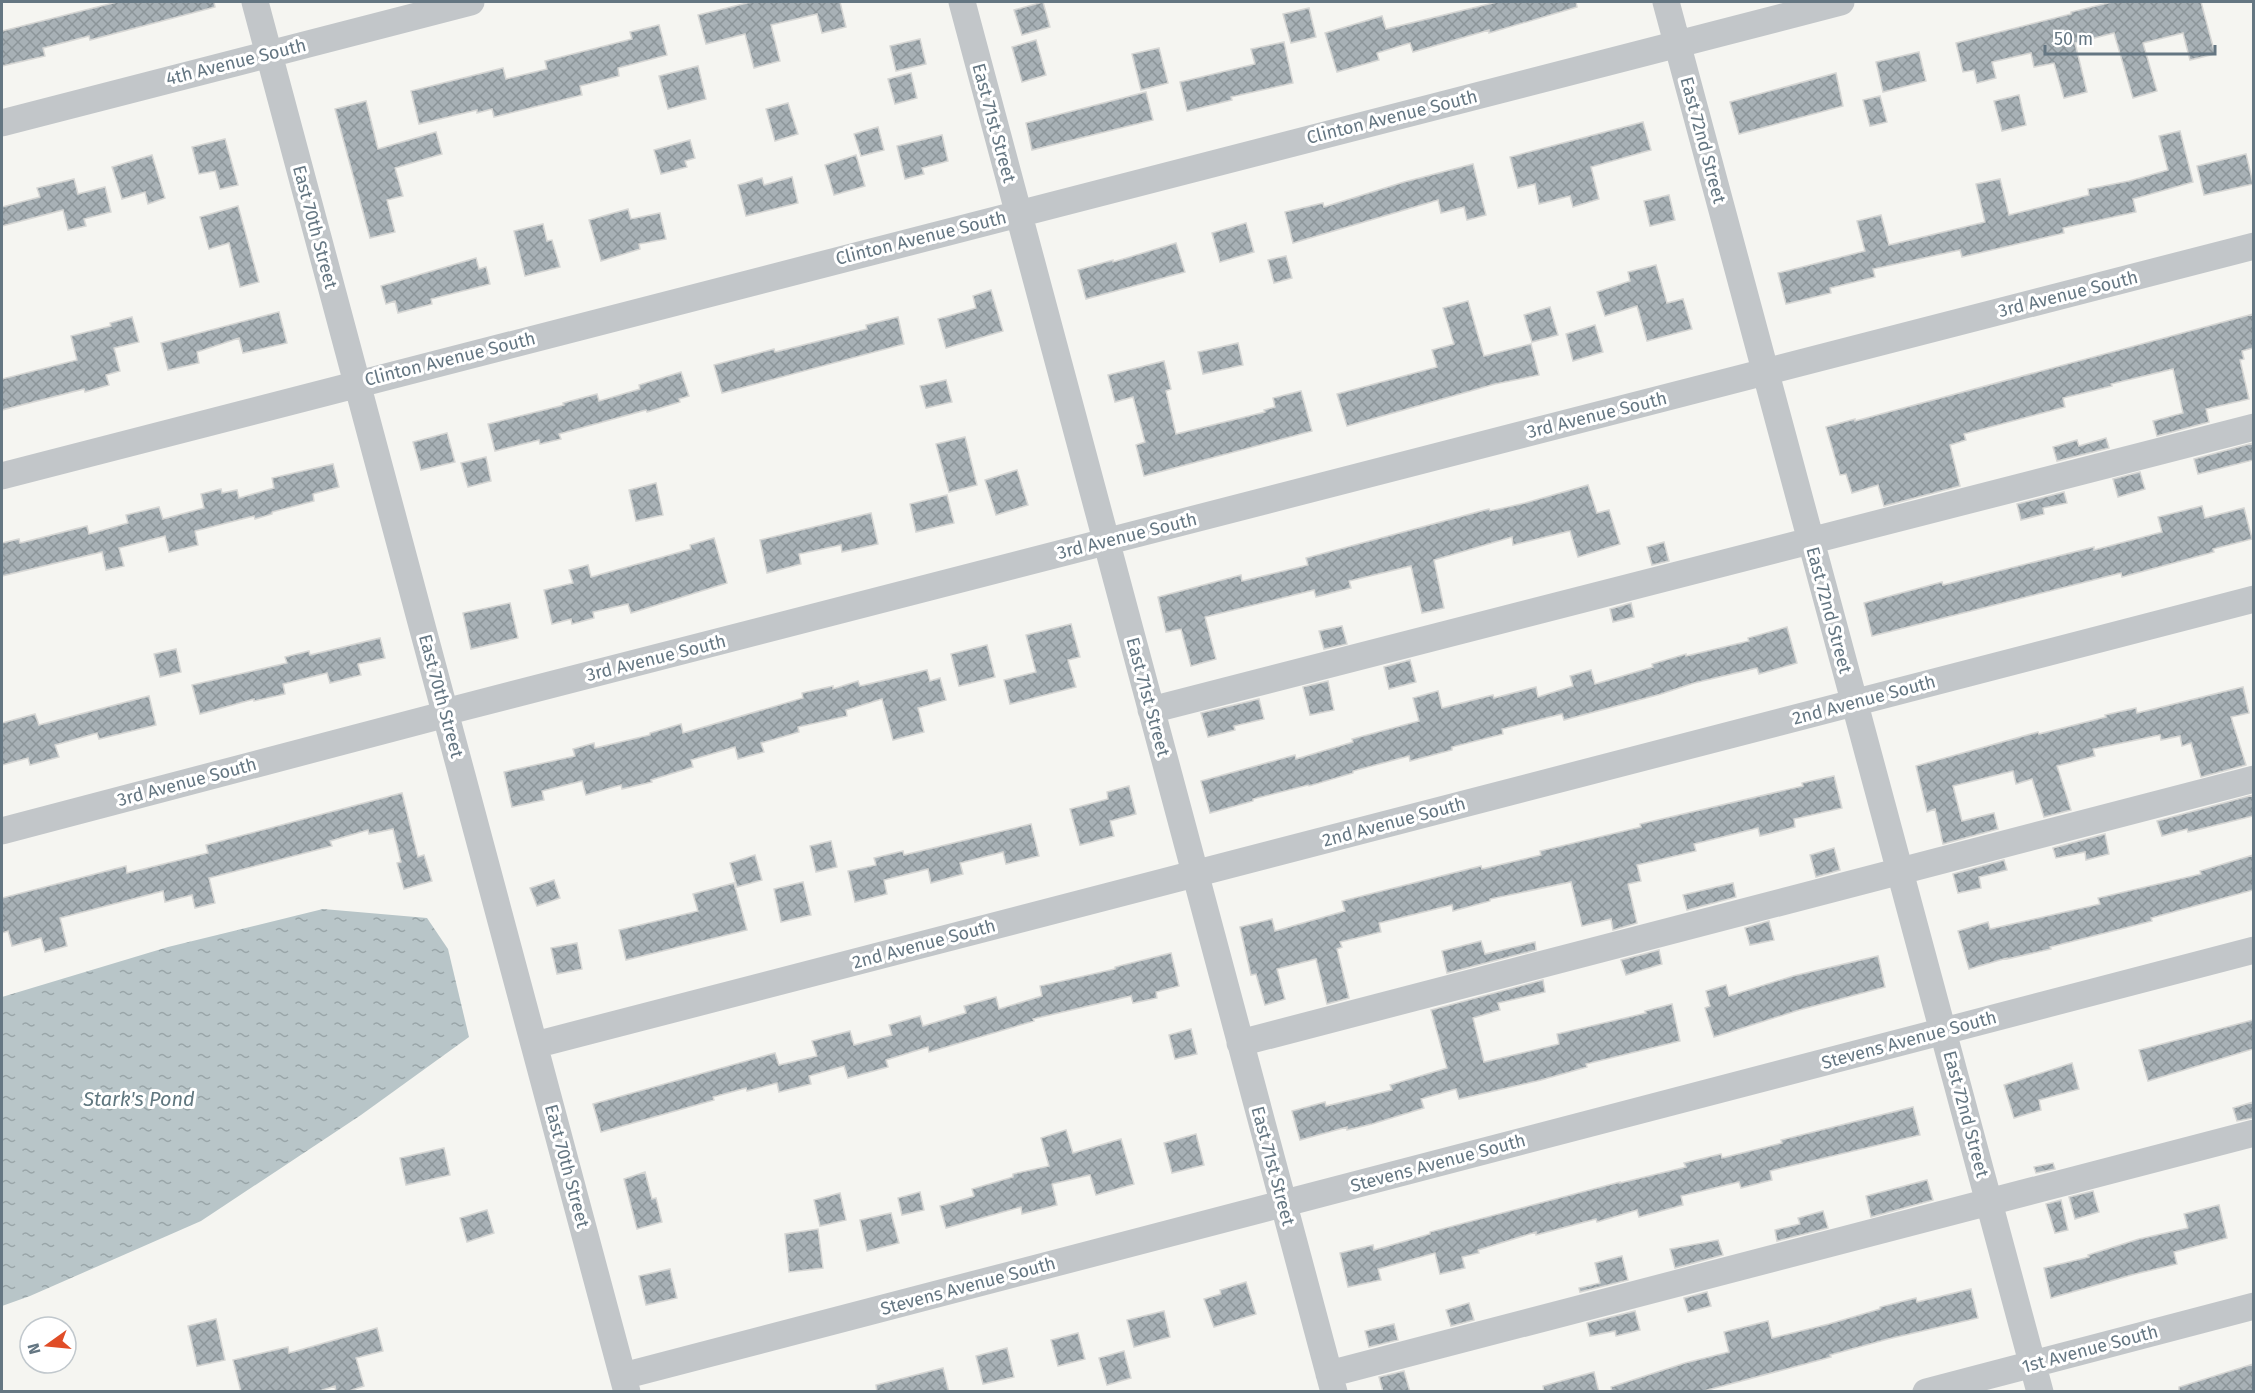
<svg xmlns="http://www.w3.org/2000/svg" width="2255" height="1393" font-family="'Fira Sans',sans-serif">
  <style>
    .water { fill: url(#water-ripples) }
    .building { fill: url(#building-cross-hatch); stroke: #d6d6d4; stroke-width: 1.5 }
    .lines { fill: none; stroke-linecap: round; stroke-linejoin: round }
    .minor { stroke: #c2c6c9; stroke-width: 27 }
    .labels { text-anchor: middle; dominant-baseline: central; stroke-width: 6; stroke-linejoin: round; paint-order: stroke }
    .street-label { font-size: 18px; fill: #647682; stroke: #fff }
    .water-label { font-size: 20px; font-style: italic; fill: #60777f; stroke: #fff }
  </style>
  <defs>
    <pattern id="water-ripples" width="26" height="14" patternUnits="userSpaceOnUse" patternTransform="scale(1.5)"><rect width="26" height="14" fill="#b8c5c8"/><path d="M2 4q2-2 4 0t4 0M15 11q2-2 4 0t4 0" fill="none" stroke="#99a5a8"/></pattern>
    <pattern id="building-cross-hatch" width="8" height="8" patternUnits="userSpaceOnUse" patternTransform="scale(1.5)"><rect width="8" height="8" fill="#a8b1b6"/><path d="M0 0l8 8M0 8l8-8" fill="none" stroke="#8c9599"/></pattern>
  </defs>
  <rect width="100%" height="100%" fill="#f5f5f1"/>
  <!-- water -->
  <path class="water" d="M323,909L427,918L448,949L469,1037L361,1115L201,1221L30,1296L2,1306V997L168,947Z"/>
  <!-- building -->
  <path class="building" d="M117,2H214L215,7L90,40L89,36L43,48L45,56L2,66V31Z
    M751,2H840L846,27L822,33L817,14L771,25L780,61L754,68L745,34L706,44L698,15Z
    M1043,2L1050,27L1022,35L1014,10Z
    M1497,2H1576L1577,7L1489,33V30L1413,52L1410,43L1377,53L1379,60L1337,72L1325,33L1382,16L1386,29Z
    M2112,2H2201L2215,54L2190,60L2183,33L2143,43L2157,91L2133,98L2114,33L2075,43L2087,92L2064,98L2054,63L2034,67L2031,53L1992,62L1996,78L1977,83L1974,70L1963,72L1956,43L2071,14V12Z
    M1309,8L1316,37L1291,43L1283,14Z
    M659,25L667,55L618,68L619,76L580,86L582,95L494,117L492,109L477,113V110L419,124L411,91L503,68L506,79L547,69L545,61L632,39L630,32Z
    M920,39L926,64L896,71L890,46Z
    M1036,40L1046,75L1022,82L1012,47Z
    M1284,42L1293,83L1231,97L1232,100L1187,111L1180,82L1255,64L1251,49Z
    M1159,48L1168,83L1141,90L1132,54Z
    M1919,52L1926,81L1883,92L1876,62Z
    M698,66L706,99L668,109L659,76Z
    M911,73L917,98L895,104L888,79Z
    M1836,73L1843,106L1739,134L1730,102Z
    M1146,92L1153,120L1032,150L1026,123Z
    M2019,95L2026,125L2002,131L1994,101Z
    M1880,96L1887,122L1870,126L1863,100Z
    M366,101L378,149L436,132L442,154L395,168L403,196L387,200L395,232L370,238L335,109Z
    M788,103L798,134L775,141L766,109Z
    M1643,122L1651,150L1591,167L1599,199L1573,207L1570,196L1539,204L1535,184L1518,188L1510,157Z
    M878,127L884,150L861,156L854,134Z
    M2180,131L2193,182L2133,199L2136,212L2063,228L2064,233L1962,257L1960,250L1873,269L1875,277L1830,288L1831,293L1786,304L1778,273L1865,251L1857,221L1881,215L1889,245L1985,222L1976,184L2000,179L2009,215L2089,195L2088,189L2129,181L2168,170L2159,136Z
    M942,135L948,161L922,168L924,174L905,179L897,146Z
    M225,139L238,185L220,189L215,171L199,174L192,147Z
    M690,140L695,158L685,161L687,167L661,174L654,150Z
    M2246,154L2253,184L2204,195L2197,166Z
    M152,155L165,198L148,204L145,192L122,199L112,167Z
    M856,155L865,186L834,195L825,165Z
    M1473,164L1486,215L1467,220L1464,207L1441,213L1438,200L1293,243L1285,212L1323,203L1324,207L1404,182Z
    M792,177L798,203L746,216L738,185L762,178L764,185Z
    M74,179L78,194L105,187L111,212L84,219L86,226L68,230L63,210L2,226V207L40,197L37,188Z
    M1669,195L1675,220L1650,226L1644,201Z
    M238,206L259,282L240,287L229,243L209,249L200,217Z
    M628,209L631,219L660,213L666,239L639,244L640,249L601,261L589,220Z
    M1246,223L1254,252L1220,262L1212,233Z
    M543,224L547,241L552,240L560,267L525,276L514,231Z
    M1176,243L1185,272L1086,299L1078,270L1113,260V262Z
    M1286,256L1292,278L1274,283L1268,260Z
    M476,258L479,269L486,267L490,284L431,299L432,304L398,313L395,301L386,304L381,286Z
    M1656,265L1667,303L1683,299L1692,329L1647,341L1637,306L1605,316L1597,292L1630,281L1628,272Z
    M991,290L1003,331L946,348L938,319L976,308L973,296Z
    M1468,301L1484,356L1531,344L1539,375L1495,384L1347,426L1337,394L1437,367L1432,350L1454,344L1443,308Z
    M1550,307L1558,335L1532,342L1524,315Z
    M279,312L287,343L243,353L239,338L197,352L199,363L168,370L161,343Z
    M2253,314V348L2242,351L2244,359L2240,360L2249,399L2206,409L2209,422L2157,436L2153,421L2183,413L2173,369L2111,384L2112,386L2063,398L2065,407L1964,434L1966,440L1950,445L1960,486L1884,506L1878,485L1852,493L1846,474L1840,475L1826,427L1855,419V421Z
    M132,317L139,342L114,348L120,371L106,375L109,385L85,392L84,389L2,410V379L77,360L71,336L111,326L110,323Z
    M898,317L904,344L722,393L714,365L774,349L775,352L867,329L866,325Z
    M1595,325L1603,352L1573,361L1566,334Z
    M1238,343L1243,365L1203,374L1198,352Z
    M1164,361L1171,389L1166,391L1176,434L1265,412L1264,410L1275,407L1273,398L1301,391L1312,431L1144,476L1136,445L1145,442L1133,397L1115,402L1108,375Z
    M681,372L689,396L679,399L680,402L647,412L646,410L559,434L561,439L540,444L539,440L495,451L488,424L564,405L563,403L597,394L599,401L640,389L639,385Z
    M946,380L952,402L926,408L920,386Z
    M447,433L455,462L421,470L413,442Z
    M965,437L977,485L949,492L936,444Z
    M2106,438L2109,448L2057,461L2053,447L2077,440L2079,446Z
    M2253,443V460L2198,474L2194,459Z
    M486,457L491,481L468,487L461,463Z
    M333,464L339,487L313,494L314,501L272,512V514L255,519L254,516L195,531L198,545L169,552L165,536L119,548L124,566L106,570L102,552L2,576V543L19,539L20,543L87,526L89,534L128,523L126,515L159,507L163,519L204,508L201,494L221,489L222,493L237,490L239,498L274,488L272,478Z
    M1017,470L1028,505L996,515L985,480Z
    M2140,472L2145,489L2118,497L2113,479Z
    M656,483L663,515L636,521L629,490Z
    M1588,485L1597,513L1609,510L1620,544L1578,557L1570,531L1513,545L1512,537L1434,560L1444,608L1422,613L1411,566L1349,581L1351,588L1316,597L1314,590L1205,617L1216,659L1191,666L1181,629L1166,632L1158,597L1241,575L1242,581L1308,565L1306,558L1489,509L1490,511L1525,503Z
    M2064,492L2067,503L2043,508L2044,514L2021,520L2017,504Z
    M947,495L954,523L916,532L910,504Z
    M2202,506L2205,518L2244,508L2252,539L2213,549L2214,552L2122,577L2121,573L1872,636L1864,603L1942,582L1943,585L2094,547V550L2162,532L2158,517Z
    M871,513L878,544L842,552L841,545L799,554L801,564L767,573L760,540Z
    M714,538L727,583L631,613L628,604L593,612L594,618L572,624L571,619L552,624L544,590L573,583L569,570L588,565L591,577L691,549L690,545Z
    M1664,542L1669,561L1652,565L1647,547Z
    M510,603L518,638L471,649L463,613Z
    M1631,603L1634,617L1613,622L1610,609Z
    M1071,624L1080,657L1068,660L1076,687L1010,704L1004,680L1036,672L1026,635Z
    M1342,626L1347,644L1324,649L1319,631Z
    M1787,627L1797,663L1759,674L1757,668L1694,683L1661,694L1564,720L1562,714L1502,729L1503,734L1452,747V750L1410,761L1409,756L1353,771V773L1309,786L1308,785L1253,799V801L1210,813L1201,781L1295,755L1296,759L1353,742L1352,739L1419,721L1413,698L1438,691L1442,708L1493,695L1494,698L1536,687L1538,697L1573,686L1570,676L1591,670L1595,684L1653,667L1652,664L1686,654V656L1749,641L1748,638Z
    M380,638L385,658L358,664L361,675L330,683L327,673L283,684L285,694L254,701V699L200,714L192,685L287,663L285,657L309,651L310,655Z
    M987,645L995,677L959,686L951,654Z
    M176,649L181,672L160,677L154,654Z
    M1410,660L1416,682L1389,689L1384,667Z
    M927,670L930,681L940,678L946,700L918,708L924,732L893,740L882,699L846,710L847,716L798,727L799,732L761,743L764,752L738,759L735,747L691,760L693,767L651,780L652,782L622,789L621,785L586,795L582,781L542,791L544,800L512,807L504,772L575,756L573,749L594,743L595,748L650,735V733L681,724L683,733L803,698L802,693L833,686V689L858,681L860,686Z
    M1328,681L1334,710L1310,715L1303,687Z
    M2243,687L2249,713L2231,717L2246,765L2201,777L2191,743L2182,746L2180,736L2161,740L2160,735L2093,749L2095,756L2057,766L2071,810L2044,817L2032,779L2016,784L2013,771L1953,786L1962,821L1994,813L1998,829L1943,844L1935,809L1927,812L1916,766L2038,732L2039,734L2106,717L2105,715L2136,708L2137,713Z
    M149,696L156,725L99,739L97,733L55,745L59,757L30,765L28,758L2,765V723L35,714L39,725Z
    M1259,699L1264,719L1234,726L1235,730L1208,737L1201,713Z
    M1834,776L1842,808L1794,819L1795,827L1760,836L1758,828L1694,844L1696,851L1637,865L1641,881L1628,884L1637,923L1613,930L1611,919L1582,926L1571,882L1490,899V901L1453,911L1452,905L1379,923L1381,932L1340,942L1342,947L1337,949L1349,998L1327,1004L1316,959L1277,969L1285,999L1265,1005L1256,974L1251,975L1240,927L1272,919L1275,931L1345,911L1342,901L1481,866L1482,869L1541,855L1540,851L1641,827L1640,824L1803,786L1802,783Z
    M1129,786L1136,814L1110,821L1114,836L1080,845L1070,809L1108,799L1107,792Z
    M402,793L418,857L424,855L432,881L404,889L397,863L401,862L393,829L369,834L368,830L330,841L332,846L209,878L215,903L195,908L192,895L165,902L163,891L60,918L67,946L45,952L41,938L12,946L8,931L2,933V898L126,866L127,873L208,853L206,845Z
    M2253,795V816L2188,832L2187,829L2162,836L2157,821Z
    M1031,824L1039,856L1006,864L1003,852L960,863L963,874L931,883L928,869L884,880L887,894L855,902L848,871L876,865L874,858L903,851L904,855Z
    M2105,834L2109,854L2086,860L2085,852L2056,858L2053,848Z
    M831,841L837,867L816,872L810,846Z
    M1834,848L1840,870L1816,877L1810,855Z
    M755,855L762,880L737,887L730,863Z
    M2253,855V890L2151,918L2152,921L2050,947L2051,949L2007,959V958L1969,969L1958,931L1988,922L1990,929L2100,904L2098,898L2201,874L2200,871Z
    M2004,860L2007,870L1979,877L1981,888L1958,893L1953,874Z
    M554,880L560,898L537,906L530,888Z
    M803,882L811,915L781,922L774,889Z
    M734,883L747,930L626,960L619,930L698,911L693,894Z
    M1733,883L1736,897L1687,910L1683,895Z
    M1769,921L1774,940L1750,945L1745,928Z
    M1481,941L1485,954L1535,942L1536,950L1447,973L1442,951Z
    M577,943L582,969L557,974L551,948Z
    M1659,950L1662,964L1626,975L1621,960Z
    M1171,953L1179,986L1156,992L1157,998L1133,1003L1131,996L1033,1019L1034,1021L929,1052L928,1047L886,1060L888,1067L848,1078L844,1066L809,1076L811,1084L779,1092L777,1083L747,1091L746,1088L713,1097L714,1100L601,1132L593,1104L775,1053L779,1065L817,1056L812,1041L850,1031L854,1045L892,1035L889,1025L920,1016L923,1026L966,1013L964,1006L996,997L999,1009L1042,996L1040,986L1115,969V967Z
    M1878,956L1885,987L1799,1010L1714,1037L1705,1008L1710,1006L1706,991L1726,985L1729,996L1793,976Z
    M1543,980L1545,992L1498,1003L1500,1010L1473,1018L1484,1062L1559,1044L1557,1034L1646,1013L1645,1011L1672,1004L1680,1041L1586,1064L1587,1067L1541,1080L1459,1099L1456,1089L1421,1099L1424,1108L1372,1124L1347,1130V1127L1300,1140L1292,1111L1325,1102L1326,1106L1392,1090L1390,1085L1447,1068L1431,1010Z
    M2253,1020V1049L2148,1081L2139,1050Z
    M1191,1029L1197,1054L1175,1059L1169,1035Z
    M2072,1063L2079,1089L2039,1100L2041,1110L2014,1118L2004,1085Z
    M2253,1102V1118L2237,1121L2233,1108Z
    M1913,1107L1920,1135L1770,1171L1772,1180L1741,1188L1739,1182L1681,1196L1683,1205L1639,1217L1637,1210L1597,1222L1596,1219L1536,1235V1232L1478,1250L1479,1253L1462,1257L1465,1268L1440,1274L1435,1253L1378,1269L1381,1280L1348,1287L1340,1253L1373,1245L1374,1250L1430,1234V1232L1620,1182V1183L1686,1167L1684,1163L1721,1154L1722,1158L1782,1143L1781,1140Z
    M1066,1130L1073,1153L1121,1139L1134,1184L1096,1195L1090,1175L1052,1184L1057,1205L1022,1214L1021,1207L946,1228L940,1206L974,1196L972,1189L1013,1177V1174L1049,1166L1041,1138Z
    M1196,1134L1204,1165L1172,1173L1164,1143Z
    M444,1148L450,1175L406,1185L400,1158Z
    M2053,1163L2055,1169L2036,1173L2034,1167Z
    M645,1172L652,1199L656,1198L662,1222L637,1229L624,1179Z
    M1927,1180L1933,1200L1871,1217L1866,1196Z
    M2093,1191L2099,1212L2075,1219L2069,1197Z
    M920,1192L924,1210L902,1215L898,1198Z
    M840,1193L846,1220L820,1226L814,1200Z
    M2061,1200L2068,1230L2055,1233L2046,1204Z
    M2219,1205L2227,1238L2174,1252L2177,1264L2135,1274L2051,1298L2044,1268L2089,1257L2088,1255L2139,1239L2188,1228L2184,1214Z
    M487,1210L494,1233L467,1242L460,1218Z
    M1823,1211L1828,1228L1777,1241L1775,1230L1800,1224L1798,1218Z
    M891,1213L899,1243L867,1251L860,1220Z
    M818,1229L823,1268L789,1272L785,1234Z
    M1718,1240L1723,1255L1675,1268L1670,1249Z
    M1622,1256L1628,1280L1580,1292L1579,1288L1600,1283L1595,1263Z
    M670,1269L677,1298L646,1305L639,1276Z
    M1246,1282L1256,1314L1214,1327L1204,1299L1221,1294L1220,1290Z
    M1971,1289L1978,1318L1888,1339L1830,1355L1831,1357L1700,1392H1612L1611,1387L1685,1363L1729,1352L1724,1332L1768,1321L1772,1338L1829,1324L1880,1309V1307L1916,1298L1917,1302Z
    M1707,1292L1711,1306L1688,1312L1684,1298Z
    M1469,1303L1474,1320L1451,1326L1446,1310Z
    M1164,1311L1170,1337L1134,1347L1127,1320Z
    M1635,1311L1640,1330L1616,1336L1615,1331L1590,1336L1587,1323Z
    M216,1319L225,1360L197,1366L188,1326Z
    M1394,1324L1398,1340L1369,1347L1365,1331Z
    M377,1328L383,1351L356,1358L364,1386L346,1392H336L335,1386L316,1392H241L233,1360L288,1347L289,1353Z
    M1078,1333L1085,1359L1058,1366L1051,1340Z
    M1007,1348L1014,1377L983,1384L976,1356Z
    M1124,1351L1131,1378L1107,1385L1099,1358Z
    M2253,1364V1392H2179V1387Z
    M943,1368L949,1392H877L876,1385Z
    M1404,1371L1410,1392H1383L1379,1377Z
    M1594,1372L1599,1392H1544L1543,1386Z"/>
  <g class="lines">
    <!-- minor -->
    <path class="minor" d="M255,2L627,1392
      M962,2L1334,1392
      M1666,2L2040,1392
      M2,123L471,2
      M2,476L1841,2
      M1151,710L2254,427
      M2,831L439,716L445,712L2254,246
      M1240,1043L2254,779
      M535,1045L2254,599
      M1329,1374L2254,1133
      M623,1376L2254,950
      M1926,1392L2254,1306"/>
  </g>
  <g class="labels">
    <!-- street labels -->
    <g class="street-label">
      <text transform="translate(236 62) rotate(-14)">4th Avenue South</text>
      <text transform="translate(1392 117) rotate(-14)">Clinton Avenue South</text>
      <text transform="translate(994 123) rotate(75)">East 71st Street</text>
      <text transform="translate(1703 140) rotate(75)">East 72nd Street</text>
      <text transform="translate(315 227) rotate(75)">East 70th Street</text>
      <text transform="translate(921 238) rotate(-14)">Clinton Avenue South</text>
      <text transform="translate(2068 294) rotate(-14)">3rd Avenue South</text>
      <text transform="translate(450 359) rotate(-14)">Clinton Avenue South</text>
      <text transform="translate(1597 415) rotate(-14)">3rd Avenue South</text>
      <text transform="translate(1127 536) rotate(-14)">3rd Avenue South</text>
      <text transform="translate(1829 610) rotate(75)">East 72nd Street</text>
      <text transform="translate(656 658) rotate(-14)">3rd Avenue South</text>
      <text transform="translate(441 696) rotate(75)">East 70th Street</text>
      <text transform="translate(1148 697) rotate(75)">East 71st Street</text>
      <text transform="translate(1864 700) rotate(-15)">2nd Avenue South</text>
      <text transform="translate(187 782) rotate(-15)">3rd Avenue South</text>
      <text transform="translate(1394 822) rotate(-15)">2nd Avenue South</text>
      <text transform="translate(924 944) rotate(-15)">2nd Avenue South</text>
      <text transform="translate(1909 1040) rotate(-15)">Stevens Avenue South</text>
      <text transform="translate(1966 1114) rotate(75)">East 72nd Street</text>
      <text transform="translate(1438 1163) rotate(-15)">Stevens Avenue South</text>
      <text transform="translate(567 1166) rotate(75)">East 70th Street</text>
      <text transform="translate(1273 1166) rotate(75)">East 71st Street</text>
      <text transform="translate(968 1286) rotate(-15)">Stevens Avenue South</text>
      <text transform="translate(2090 1349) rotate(-15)">1st Avenue South</text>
    </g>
    <!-- water labels -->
    <g class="water-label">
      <text x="139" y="1099">Stark's Pond</text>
    </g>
  </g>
  <!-- border -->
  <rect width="2255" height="1393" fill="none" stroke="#647682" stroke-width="6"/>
  <!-- north arrow -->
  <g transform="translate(48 1345) rotate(255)"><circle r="28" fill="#ffffff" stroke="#c1c8cd" stroke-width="1.5"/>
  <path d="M0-4.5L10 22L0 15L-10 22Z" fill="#e04d27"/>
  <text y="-9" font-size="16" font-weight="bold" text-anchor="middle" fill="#647682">N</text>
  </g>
  <!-- scale -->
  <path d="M2045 45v9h170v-9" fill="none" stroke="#647682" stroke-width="3"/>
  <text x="2054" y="45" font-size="18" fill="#647682" stroke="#ffffff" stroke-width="4.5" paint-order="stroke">50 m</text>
</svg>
